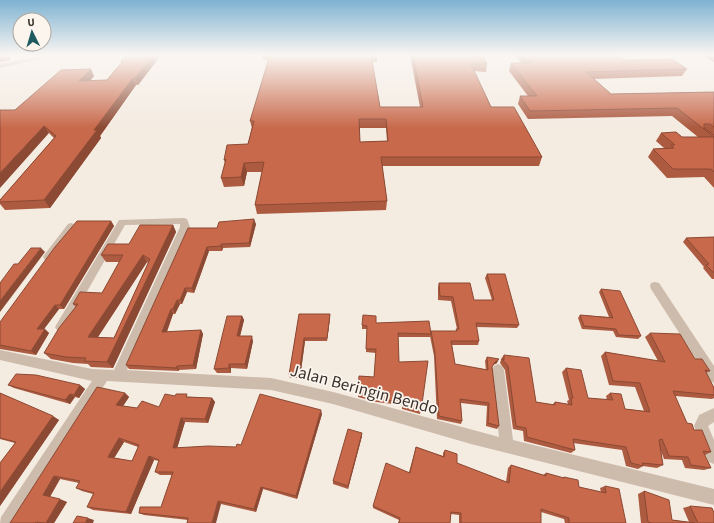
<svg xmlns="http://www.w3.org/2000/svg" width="714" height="523" font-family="'Source Sans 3',sans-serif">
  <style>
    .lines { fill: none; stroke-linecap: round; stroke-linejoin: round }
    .minor { fill: #cdbbac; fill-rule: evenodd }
    .wall { fill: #ac5a40; fill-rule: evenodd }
    .shaded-wall { fill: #8c4a34 }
    .building { fill: #c8694b; stroke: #8c4a34; fill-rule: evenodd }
    .labels { text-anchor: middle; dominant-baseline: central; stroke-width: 3.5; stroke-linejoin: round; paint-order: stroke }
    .near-street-label { font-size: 17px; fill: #3b302b; stroke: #fbf5ee }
  </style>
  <rect width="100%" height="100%" fill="#f4ebe1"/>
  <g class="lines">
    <!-- minor -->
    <path class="minor" d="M48,55H59L0,68V64Z
      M184,218L187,219L190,227L127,370L271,378L333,392L499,437L492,370L494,366L498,364L502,366L504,370L513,440L714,489V505L471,444L333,404L271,390L107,381L16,523H0L1,517L92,381L0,360V350L92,369L114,370L180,227V224L125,225L65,330L61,332L57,330L55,327L119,220Z
      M71,223L74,224L76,226L74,228L51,260H45L43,257L45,254L68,224Z
      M655,282L659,283L714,366V383L710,381L651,289L650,286L651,283Z
      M714,408V422L708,426L714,440V464L709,462L694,426L699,415Z"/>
  </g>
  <!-- wall -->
  <path class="wall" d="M126,55H161L138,85H136L100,136L101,138L50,208L5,210L0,204V200L54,138L49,133L15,110L94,76L90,81L107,80L121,63V61Z
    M262,55H377V62H372L380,107H420L410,55H483L487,64L486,72L474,71L491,107L542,157L539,166H382L387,201L386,210L257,214L255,205L262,172H247L244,186L224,187L221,178L225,163L224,160L248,144L252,128L250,121L268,60H263ZM359,128H386L387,141L360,142Z
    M514,55H617L625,60L687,69L682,76L593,79L611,94L714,92V188L704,177L667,178L648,157L653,149L664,148L656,141L661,133L682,137H698L672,116L528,119L518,104L520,96H528L509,71L511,63H522Z
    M702,55H714V62Z
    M111,221L114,226L64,309H59L44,329L49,333L36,355L0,349V322Z
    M256,224L250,247L223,248L222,251H209L194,293L187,292L182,304H180L175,314H173L167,332L201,330L203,334L196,369L179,370V371L129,369L126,365L217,228Z
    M173,225L176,232L113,368L91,367L88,364L73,363L51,359L44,353L76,307L73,304L102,293L120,262H106L101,255L129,244ZM147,262L148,263L114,338L98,337Z
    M714,237V279H712L703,268L704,267L683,242L686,238Z
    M487,274L519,325L517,328L476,327L479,341L478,345H452L455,364L486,370L485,361L487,357L497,363L493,365L492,367L499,426L497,429L486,426L487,406L461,403L462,421L461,424L437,419L434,356L430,336V337H398L399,362L421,411L420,414L402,409V405L376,402L358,397L359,376L374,377L376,353L366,352L367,329H362V325L376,323L430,333L431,331H456L457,329L451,301L438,300V287L439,283L474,300H492L485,278Z
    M601,289L641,336L638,339L616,337L613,331L582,329L578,318L580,315L609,317L599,292Z
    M299,314H330V318L327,341H305L300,378H290L289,375Z
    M242,316L244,320L240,336L253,341L247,369L231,368V373H217L214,369Z
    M650,333L695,359L710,371L706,373L714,388V398L712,399L675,396L687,423L694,430L711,452L705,455L711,468L704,470L685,468L682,460L664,459L661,451L663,465L657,468L643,466L638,469L626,466L622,450L573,443L575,450L571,453L524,441L523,431L513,429L505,370L500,363L501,360V359L504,355L536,402L552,405L555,402L568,404L567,401L569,400L562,372L566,368L588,398L607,400L606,396L610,393L625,409L644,411L635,387L609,385L601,356L605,352L658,361L645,337Z
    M8,385H80L85,389L79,398L75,397L70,404L14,388Z
    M0,393L59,420L0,506V463L15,443L0,439Z
    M125,393L129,397L123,406L137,408L159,407L175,396L212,398L215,402L208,423L185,422L177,448L236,447L241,445L322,414L297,499L263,489L256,512L221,504L188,520L144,515L139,513L161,507L172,475H160L155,472L159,461L154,460L131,514L93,510L87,507L93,494L82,491L76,488L79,483L60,479L50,497L67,502L54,523H10ZM124,442L138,447L132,461L114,458Z
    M362,433V436L348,489L333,484V481Z
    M416,447L443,456V453L445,450L457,463L506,482L508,468L511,465L543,475L546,473L562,478L564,477L579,487L601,492L600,488L605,486L626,523H565L564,519L541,512V523H459V515L451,514L450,523H398L399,520L373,508V506L409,472Z
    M644,491L672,520L689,522L683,508L690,506L714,523H641L638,494Z"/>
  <!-- shaded-wall -->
  <path class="shaded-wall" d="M9,55H10V60L0,62V60Z
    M154,55H161L138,85L135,78Z
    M91,69L94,76L83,88L79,81Z
    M133,78L136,85L100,136L101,138L50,208L44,200L94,130Z
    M44,126L49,133L0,188V173Z
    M244,163L247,172L244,186L241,177Z
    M254,219L256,224L250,247L249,243Z
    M111,221L114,226L64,309L60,305Z
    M173,225L176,232L113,368L107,362Z
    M221,244L223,248L222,251L221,246Z
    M207,247L209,251L194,293L192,288Z
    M41,248L45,252L0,312V301Z
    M143,255L147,262L94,343L88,337Z
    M185,288L187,292L182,304L180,300Z
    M177,300L180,304L175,314L173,309Z
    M55,305L59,309L41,333L37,329Z
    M171,309L173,314L165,336L162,332Z
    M330,314V318L327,341V338Z
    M242,316L244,320L239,340L237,336Z
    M45,329L49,333L36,355L31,351Z
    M201,330L203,334L196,369L193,365Z
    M252,336L253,341L247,369L245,364Z
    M304,338L305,341L300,378L299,375Z
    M499,359L497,363L493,365L495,362Z
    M229,364L231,368V373L229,368Z
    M177,366L179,370V371L176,368Z
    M80,385L85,389L79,398L74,395Z
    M125,393L129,397L121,409L116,405Z
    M70,394L75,397L70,404L65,400Z
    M212,398L215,402L208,423L205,419Z
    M321,410L322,414L297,499L296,496Z
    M53,416L59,420L0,506V492Z
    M181,418L185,422L176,452L173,448Z
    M362,433V436L348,489V486Z
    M119,438L124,442L113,460L108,457Z
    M149,456L154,460L131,514L126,512Z
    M54,476L60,479L49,498L43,495Z
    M261,487L263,489L256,512L254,509Z
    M60,499L67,502L54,523H46Z
    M218,501L221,504L216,523H212Z
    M88,518L94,520L93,523H85Z"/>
  <!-- building -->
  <path class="building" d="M0,55H9V58L0,60Z
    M126,55H154L135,78H133L94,130H97L44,200L0,202V200L56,136L44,126L0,173V110H15L61,70L91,69L79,81L107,80L123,61H121Z
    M270,55H371L380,107H423L413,55H483L487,64H471L491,107H514L542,157H381L387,201L255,205L264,162L244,163L241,177L221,178L226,159L224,160L227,145L248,144L254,121H250ZM359,119H386L388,141L360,142Z
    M523,55H617L625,60L672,59L687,69L586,72L611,94L714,92V127L710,124H704V128L714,135V172L711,169H673L653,149L674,148L671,145H675L661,133L676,132L682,137H714L677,108L530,111L520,96H537L511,63H531Z
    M254,219L249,243L221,244V246L207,247L192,288H185L180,300H177L173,309H171L162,332L201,330L193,365L177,366L176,368L126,365L188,228H217L219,222Z
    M77,221H111L60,305H55L37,329H45L31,351L0,345V322L55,247Z
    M140,225H173L107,362L84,361L86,358L66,357L44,353L59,328L78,304H73L80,292L102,293L123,255H101L108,244H129ZM143,255L150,259L114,338L88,337Z
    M714,237V273L706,265L709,264L686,238Z
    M31,248H41L0,301V283L14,264H18Z
    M487,274H505L519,325L476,323L479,341H451L455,364L488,370L487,357L499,359L495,362L492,367L499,426L488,423L489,403L460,399L462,421L439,416L435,353L431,331H457L456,329H459L453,297L440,296L439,283H470L474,300H494Z
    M601,289L620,291L641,336L618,335L616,329L584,326L580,315L613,318Z
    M299,314H330L327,338H304L299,375H289Z
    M363,315L376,316V323L429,321L431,334L398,333L399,362L428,361L421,411L403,406V402L376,399L358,394L359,376L374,377L376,349H366L367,326L362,325Z
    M227,316H242L237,336H252L245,364H229V368L214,369Z
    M650,333L680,334L695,359H702L710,371L705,370L714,388V395L673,391L687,423L692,424L694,430H702L711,452L703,451L711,468L691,465L688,457L669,456L662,439L659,440L663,465L642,463L643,466L631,463L626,447L573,439L575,450L527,437L526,428L516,426L508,366L502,359L504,360V355L529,358L536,402L555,405V402L572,405L571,398H573L566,368L581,370L588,398L613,400L610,393L621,394L625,409L650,412L640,383L613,381L605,352L665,362Z
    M16,374L36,375L80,385L74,395L70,394L65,400L8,385Z
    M97,387L125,393L116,405L137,408L142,401L159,407L165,394L175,396L176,394H187L186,397L212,398L205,419L181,418L173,448L208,446L236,447L237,444L241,445L260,394L321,410L296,496L261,487L254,509L218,501L212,523H187L188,518L139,513L140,507H161L173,472H155L159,460L149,456L126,512L87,507L94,493L76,488L80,481L54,476L43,495L60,499L46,523L36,522L35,523H10ZM119,438L139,445L132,461L108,457Z
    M0,393L53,416L0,492V463L16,442L0,438Z
    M348,429L362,433L348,486L333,481Z
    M416,447L444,457L445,450L457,454V463L509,483L511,465L546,476V473L564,478V477L578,480L579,487L606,493L605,486L619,489L626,523H569V518L541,509V523H461V513L451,512L450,523H399L400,518L373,506L386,463L410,473Z
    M644,491L669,500L672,520L695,523H652L648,522Z
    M690,506L712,508L714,513V523H698Z
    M77,516L88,518L85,523H73Z"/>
  <!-- sky -->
  <linearGradient id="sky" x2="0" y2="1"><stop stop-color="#7eb2d2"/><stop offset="0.43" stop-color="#faf6f2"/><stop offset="1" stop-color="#faf6f2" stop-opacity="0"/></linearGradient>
  <rect width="714" height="128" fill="url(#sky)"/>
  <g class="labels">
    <!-- near-street labels -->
    <g class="near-street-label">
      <text transform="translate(364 390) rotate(15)">Jalan Beringin Bendo</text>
    </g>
  </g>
  <!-- north arrow -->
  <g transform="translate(32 32) rotate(355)"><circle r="19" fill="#fbf5ee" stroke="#aea6a0"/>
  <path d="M0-3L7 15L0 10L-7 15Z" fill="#1f5a5e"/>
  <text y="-6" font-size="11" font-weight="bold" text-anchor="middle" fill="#3b302b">U</text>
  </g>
</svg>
